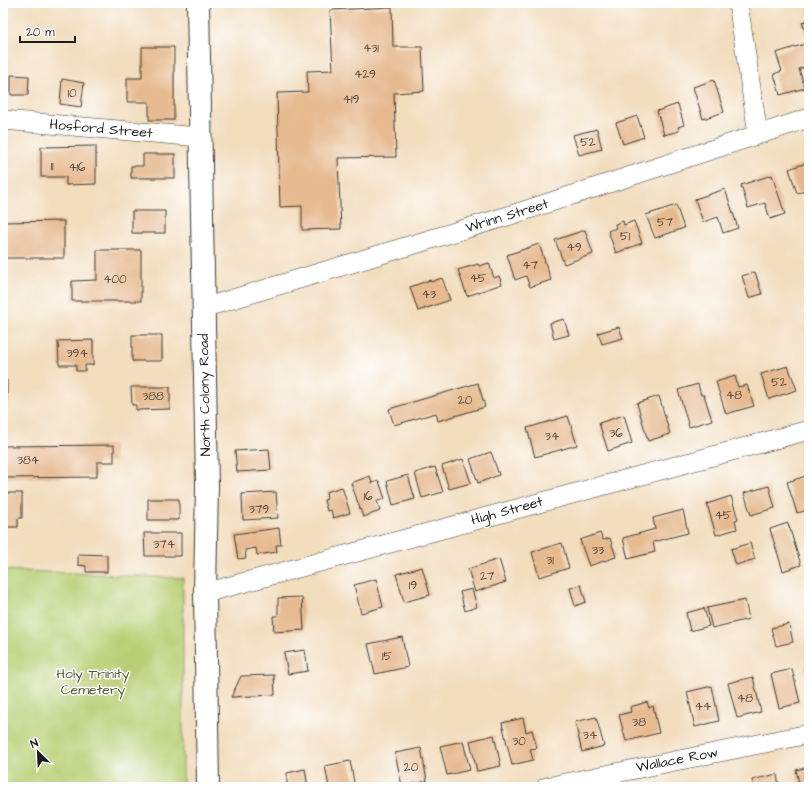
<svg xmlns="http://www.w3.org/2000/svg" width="812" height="790" font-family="'Architects Daughter',sans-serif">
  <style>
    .green { fill: #b8cf74; stroke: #6a7648 }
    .building { fill: #e6b98f }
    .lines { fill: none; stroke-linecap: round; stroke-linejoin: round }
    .minor-casing { stroke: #3c3934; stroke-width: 20 }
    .major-casing { stroke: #3c3934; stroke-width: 24 }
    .minor { stroke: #fff; stroke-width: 19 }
    .major { stroke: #fff; stroke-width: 22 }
    .labels { text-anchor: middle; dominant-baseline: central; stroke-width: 3; stroke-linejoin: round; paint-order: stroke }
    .number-label { font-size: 12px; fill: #4e4339 }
    .street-label { font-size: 14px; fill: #1c1c1c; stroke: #fff }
    .park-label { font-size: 14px; fill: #535b3b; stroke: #fff }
  </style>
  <rect width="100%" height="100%" fill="#fff"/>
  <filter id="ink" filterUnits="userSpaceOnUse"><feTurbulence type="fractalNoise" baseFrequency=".025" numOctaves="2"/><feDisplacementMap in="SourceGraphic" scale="8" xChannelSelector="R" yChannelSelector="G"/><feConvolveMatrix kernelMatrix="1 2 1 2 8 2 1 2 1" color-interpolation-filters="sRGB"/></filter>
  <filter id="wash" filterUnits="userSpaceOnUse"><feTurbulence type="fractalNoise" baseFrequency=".012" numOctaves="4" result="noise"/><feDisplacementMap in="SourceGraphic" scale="16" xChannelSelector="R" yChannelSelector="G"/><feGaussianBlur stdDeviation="0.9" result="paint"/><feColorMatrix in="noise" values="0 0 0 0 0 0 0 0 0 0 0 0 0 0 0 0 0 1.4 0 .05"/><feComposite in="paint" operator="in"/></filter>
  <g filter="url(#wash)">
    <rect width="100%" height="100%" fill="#f2ddbd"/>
    <!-- green -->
    <path class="green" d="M3,570L183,578V787H3Z"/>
    <g id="blocks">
      <!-- building -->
      <path class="building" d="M392,7L393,47H422L424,91L394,93L396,157L338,158L341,229L302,230V206L280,207L277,93L308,92L307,71L333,70L330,10Z
        M809,20V42L802,22Z
        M808,43L809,66L799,69L805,88L780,95L774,74L782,71L776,53Z
        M142,47H174V120H149V102H127V78H142Z
        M11,75L29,76L28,95H11Z
        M62,79L84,83L81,107L60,104Z
        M714,80L724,112L703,119L693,87Z
        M678,104L684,125L678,127L679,131L664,135L657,111Z
        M637,116L644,137L623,144L616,123Z
        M597,129L602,149L579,155L573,135Z
        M96,146V184L66,185V177H41V147Z
        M143,154H175V178H131V166H143Z
        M809,162V190L797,193L789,169Z
        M772,175L785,214L770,219L765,203L748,208L741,185Z
        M725,189L738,228L723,233L718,217L703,222L695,199Z
        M676,205L684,228L655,238L646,215Z
        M132,211H165V233H132Z
        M64,221V258H3V222Z
        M623,221L624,225L634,221L642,243L616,253L608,231L616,228L615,224Z
        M585,230L593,254L564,264L555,240Z
        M539,244L551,280L530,287L526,276L515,280L507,255Z
        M97,250H141V301H72V281L97,280Z
        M489,263L494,278L499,276L502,284L467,296L458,270L478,264L479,266Z
        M755,272L762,294L749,298L742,276Z
        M442,278L450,300L418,311L410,287L430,280L431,282Z
        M564,319L569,335L554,339L550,323Z
        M619,327L623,338L602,344L598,333Z
        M132,335H162V361H132Z
        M93,340V365H85V371H76V365H59L58,341Z
        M788,366L797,390L769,399L761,374Z
        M735,376L738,387L747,385L754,406L726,414L716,382Z
        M7,380V409H3V381Z
        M478,383L485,407L438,421L436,413L394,425L389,409Z
        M698,384L701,395H704L712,420L689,427L678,390Z
        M131,387H170V409L136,410V405H132Z
        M659,396L670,434L648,441L637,403Z
        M624,415L632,443L608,451L599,423Z
        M568,416L577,445L535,457L527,428Z
        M114,445V462H97V477L3,478V446Z
        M269,449L271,470L237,472L235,451Z
        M491,452L499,475L478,483L470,459Z
        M463,459L471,483L449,489L442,466Z
        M435,467L443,492L422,498L415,473Z
        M408,475L415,499L393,505L387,481Z
        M809,475V510L797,513L787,482Z
        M370,476L372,483L379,481L385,499L377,501L380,511L363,517L351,483Z
        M769,486L775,508L751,515L744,493Z
        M342,487L350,513L333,518L331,510L327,511L324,500L327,499L326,492Z
        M276,492L278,518L243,520L242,494Z
        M3,493H22V518H18V527H3Z
        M731,496L738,519L735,520L737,529L716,535L707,504Z
        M148,499H179V520H148Z
        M683,510L688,533L653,542L655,552L628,559L623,538L655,529L653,518Z
        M788,523L801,565L783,571L770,529Z
        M279,528L281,545H276L277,552L257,555L256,548L245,550L246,558L238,559L234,534Z
        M144,533H181V556H145Z
        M600,533L603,540L610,538L616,557L589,566L580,540Z
        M562,543L569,568L539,577L532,552Z
        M750,543L755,559L736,565L731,549Z
        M78,554L107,555V572H86V566L78,565Z
        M499,559L506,582L475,592L468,569Z
        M422,567L430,595L404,602L396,574Z
        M376,579L383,607L361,613L354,585Z
        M581,585L586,602L575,606L570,588Z
        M472,589L477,607L465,611L460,592Z
        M302,597L304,630L274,632L273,616H278V598Z
        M745,600L749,619L712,628L707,608Z
        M704,608L709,626L690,631L686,613Z
        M789,624L793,642L776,646L771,628Z
        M402,637L408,667L375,674L368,644Z
        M305,650L308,671L288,674L284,653Z
        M809,666V680H808L805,667Z
        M792,669L800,703L779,708L771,674Z
        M274,675L275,695L231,697L241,676Z
        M753,677L761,712L737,718L728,683Z
        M712,686L719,721L695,727L687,692Z
        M647,702L649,708L653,706L659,733L626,741L619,715L631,712L630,707Z
        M596,717L604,746L582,752L575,722Z
        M523,718L526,732L532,730L537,748L530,749L533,760L512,765L502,723Z
        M494,735L501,766L477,771L470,741Z
        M463,741L470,770L447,775L440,746Z
        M421,748L427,781L402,786L395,753Z
        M350,761L355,787H329L325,766Z
        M809,767V787H800L796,770Z
        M305,769L308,787H287V773Z
        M777,774L779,787H754L752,780Z"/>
    </g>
  </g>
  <g filter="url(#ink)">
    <use href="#blocks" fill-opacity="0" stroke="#3c3934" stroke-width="1"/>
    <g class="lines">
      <!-- minor casing -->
      <g class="minor-casing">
        <path id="minor" d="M738,3L758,134
          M3,120L199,137
          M203,308L511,215L809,118
          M205,593L809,430
          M546,787L809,734"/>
      </g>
      <!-- major casing -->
      <g class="major-casing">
        <path id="major" d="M198,3L207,485L205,593L208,787"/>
      </g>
      <!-- minor -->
      <use href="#minor" class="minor"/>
      <!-- major -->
      <use href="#major" class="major"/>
    </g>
  </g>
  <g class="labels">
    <!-- number labels -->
    <g class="number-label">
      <text x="371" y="48">431</text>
      <text x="365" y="74">429</text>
      <text x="72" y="93">10</text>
      <text x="351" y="99">419</text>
      <text x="588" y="142">52</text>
      <text x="52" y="166">11</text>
      <text x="77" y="167">416</text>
      <text x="665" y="222">57</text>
      <text x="625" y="236">51</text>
      <text x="574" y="247">49</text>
      <text x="530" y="265">47</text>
      <text x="478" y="278">45</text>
      <text x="115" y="279">400</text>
      <text x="429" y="294">43</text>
      <text x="77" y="353">394</text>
      <text x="779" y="382">52</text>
      <text x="734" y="395">48</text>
      <text x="153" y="396">388</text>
      <text x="465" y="400">20</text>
      <text x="616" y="433">36</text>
      <text x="552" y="436">34</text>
      <text x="28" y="460">384</text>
      <text x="368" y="496">16</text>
      <text x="259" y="509">379</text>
      <text x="723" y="515">45</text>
      <text x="164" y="544">374</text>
      <text x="598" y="550">33</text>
      <text x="550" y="560">31</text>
      <text x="487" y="576">27</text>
      <text x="413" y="585">19</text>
      <text x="387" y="656">15</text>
      <text x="745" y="698">48</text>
      <text x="703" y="706">44</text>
      <text x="639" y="722">38</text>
      <text x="590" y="735">34</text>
      <text x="519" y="741">30</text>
      <text x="411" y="767">20</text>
    </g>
    <!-- street labels -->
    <g class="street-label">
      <text transform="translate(101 129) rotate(5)">Hosford Street</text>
      <text transform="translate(507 216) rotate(-17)">Wrinn Street</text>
      <text transform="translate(205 395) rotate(-91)">North Colony Road</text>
      <text transform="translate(507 511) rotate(-15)">High Street</text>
      <text transform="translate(677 760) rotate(-11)">Wallace Row</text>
    </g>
    <!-- park labels -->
    <g class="park-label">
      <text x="93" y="674">Holy Trinity<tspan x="93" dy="16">Cemetery</tspan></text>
    </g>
  </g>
  <!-- margin -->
  <rect width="812" height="790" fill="none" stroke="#fff" stroke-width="16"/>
  <!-- north arrow -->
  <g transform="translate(38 752) rotate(336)" stroke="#ffffff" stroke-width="3" paint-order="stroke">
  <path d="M0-3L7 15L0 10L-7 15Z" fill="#1c1c1c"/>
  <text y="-6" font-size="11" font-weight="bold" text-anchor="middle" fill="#1c1c1c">N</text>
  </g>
  <!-- scale -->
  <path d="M20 36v6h55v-6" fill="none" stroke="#1c1c1c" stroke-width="2"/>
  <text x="26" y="36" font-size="12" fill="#1c1c1c" stroke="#ffffff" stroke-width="3" paint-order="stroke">20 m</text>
</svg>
